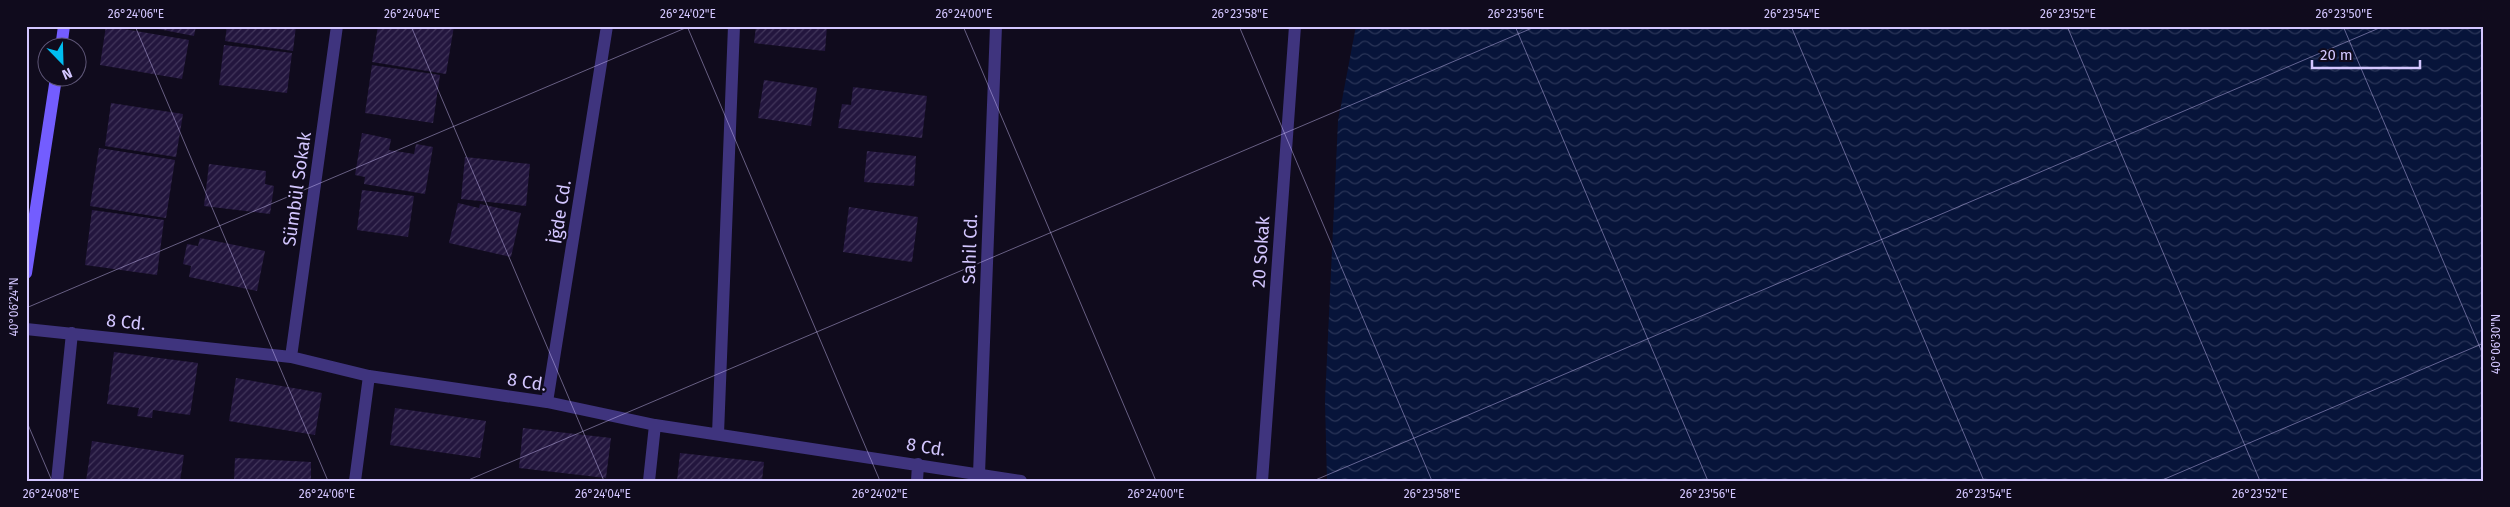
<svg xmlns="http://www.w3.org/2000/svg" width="2510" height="507" font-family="'Fira Sans',sans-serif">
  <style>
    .water { fill: url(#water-waves) }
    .building { fill: url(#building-hatch) }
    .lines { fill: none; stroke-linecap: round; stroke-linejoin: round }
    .street { stroke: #3f347e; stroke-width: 12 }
    .secondary { stroke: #735dff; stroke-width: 12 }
    .ticks { fill: none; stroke: #d3c6ff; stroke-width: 1; stroke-opacity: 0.45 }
    .labels { text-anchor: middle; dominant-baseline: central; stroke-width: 4; stroke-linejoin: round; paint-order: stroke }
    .street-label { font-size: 18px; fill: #d3c6ff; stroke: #100b1d }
    .neatline { fill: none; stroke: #d3c6ff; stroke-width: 2 }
    .ticks-label { font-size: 12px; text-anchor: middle; fill: #d3c6ff }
  </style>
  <defs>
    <pattern id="water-waves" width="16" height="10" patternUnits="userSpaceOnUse" patternTransform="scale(1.25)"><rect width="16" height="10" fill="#07143a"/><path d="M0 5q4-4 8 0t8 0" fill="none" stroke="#2a3558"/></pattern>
    <pattern id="building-hatch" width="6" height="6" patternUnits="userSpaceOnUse" patternTransform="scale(1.25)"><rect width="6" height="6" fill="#23163e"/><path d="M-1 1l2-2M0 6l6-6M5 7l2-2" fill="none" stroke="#42365b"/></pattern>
  </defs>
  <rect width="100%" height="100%" fill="#100b1d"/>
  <!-- water -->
  <path class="water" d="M1356,26H2484V481H1327L1325,401L1338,121Z"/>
  <!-- building -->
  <path class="building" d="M106,26L189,40L182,79L100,65Z
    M143,26H196L194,36Z
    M227,26H296L293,51L225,41Z
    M378,26H454L446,74L372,62Z
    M756,26H827L825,51L754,43Z
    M224,45L292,53L287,93L219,85Z
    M372,65L440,75L433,123L365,113Z
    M764,80L817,88L811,126L758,118Z
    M853,87L927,96L922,138L838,128L842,104L851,105Z
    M111,103L183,114L176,157L105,146Z
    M362,133L391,139L389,150L414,154L416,144L433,147L425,194L364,184L365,177L355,175Z
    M99,148L175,160L166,218L90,206Z
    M867,151L916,156L914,186L864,182Z
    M465,157L530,164L526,206L461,199Z
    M209,164L266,171L265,184L274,186L270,214L204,206Z
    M362,190L414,196L408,237L357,230Z
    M458,203L479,208L480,204L521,213L511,257L449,243Z
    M849,207L918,217L912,262L843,252Z
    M92,210L164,220L157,275L85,265Z
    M200,238L265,251L257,291L189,277L191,266L183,264L187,244L198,246Z
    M114,352L198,363L190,415L153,410L152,418L137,416L139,408L107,404Z
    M236,378L322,393L315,435L229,421Z
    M395,408L486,421L480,458L390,445Z
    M523,428L611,438L606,478L519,468Z
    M92,441L184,455L180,481H86Z
    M680,453L764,462L762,481H677Z
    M235,458L311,462V481H234Z"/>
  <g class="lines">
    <!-- street -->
    <path class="street" d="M26,329L291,357L369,376L547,402L655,425L1021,481
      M291,357L337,26
      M547,402L607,26
      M718,434L734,26
      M979,474L996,26
      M57,481L72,333
      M355,481L369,376
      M649,481L655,425
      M917,481L918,464
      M1262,481L1295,26"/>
    <!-- secondary -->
    <path class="secondary" d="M61,48L64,26
      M26,273L56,78"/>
  </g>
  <!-- ticks -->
  <path class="ticks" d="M135,26L328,481M411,26L604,481M687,26L880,481M963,26L1156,481M1239,26L1432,481M1515,26L1708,481M1791,26L1984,481M2067,26L2260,481M2343,26L2484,357M26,308L690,26M26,420L52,481M466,481L1537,26M1313,481L2384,26M2160,481L2484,343"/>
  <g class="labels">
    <!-- street labels -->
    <g class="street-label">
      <text transform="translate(297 189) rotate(-82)">Sümbül Sokak</text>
      <text transform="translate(560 212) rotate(-81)">İğde Cd.</text>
      <text transform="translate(970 249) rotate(-88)">Sahil Cd.</text>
      <text transform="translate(1261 252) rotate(-86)">20 Sokak</text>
      <text transform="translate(126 322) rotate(6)">8 Cd.</text>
      <text transform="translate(527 382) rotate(9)">8 Cd.</text>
      <text transform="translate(926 447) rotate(9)">8 Cd.</text>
    </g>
  </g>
  <!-- border -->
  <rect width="2510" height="507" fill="none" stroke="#100b1d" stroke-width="55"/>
  <!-- north arrow -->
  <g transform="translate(62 62) rotate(157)"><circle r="24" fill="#100b1d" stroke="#5e5677"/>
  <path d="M0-4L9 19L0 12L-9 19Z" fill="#00bef1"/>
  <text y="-8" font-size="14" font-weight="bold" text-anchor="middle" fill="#d3c6ff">N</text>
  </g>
  <!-- scale -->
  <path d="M2312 60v8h108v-8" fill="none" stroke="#d3c6ff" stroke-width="2.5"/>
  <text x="2320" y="60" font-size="15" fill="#d3c6ff" stroke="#100b1d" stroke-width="4" paint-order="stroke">20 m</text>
  <rect x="28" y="28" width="2454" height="452" class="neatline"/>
  <g class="ticks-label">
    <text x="136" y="18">26°24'06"E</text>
    <text x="412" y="18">26°24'04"E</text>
    <text x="688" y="18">26°24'02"E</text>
    <text x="964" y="18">26°24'00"E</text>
    <text x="1240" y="18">26°23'58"E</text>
    <text x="1516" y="18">26°23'56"E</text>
    <text x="1792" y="18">26°23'54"E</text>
    <text x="2068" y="18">26°23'52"E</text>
    <text x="2344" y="18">26°23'50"E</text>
    <text transform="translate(14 307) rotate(-90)" y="4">40°06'24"N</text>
    <text transform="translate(2496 344) rotate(-90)" y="4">40°06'30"N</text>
    <text x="51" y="498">26°24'08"E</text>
    <text x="327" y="498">26°24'06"E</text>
    <text x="603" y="498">26°24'04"E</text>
    <text x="880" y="498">26°24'02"E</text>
    <text x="1156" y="498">26°24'00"E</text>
    <text x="1432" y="498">26°23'58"E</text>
    <text x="1708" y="498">26°23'56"E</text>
    <text x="1984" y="498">26°23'54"E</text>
    <text x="2260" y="498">26°23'52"E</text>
  </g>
</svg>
